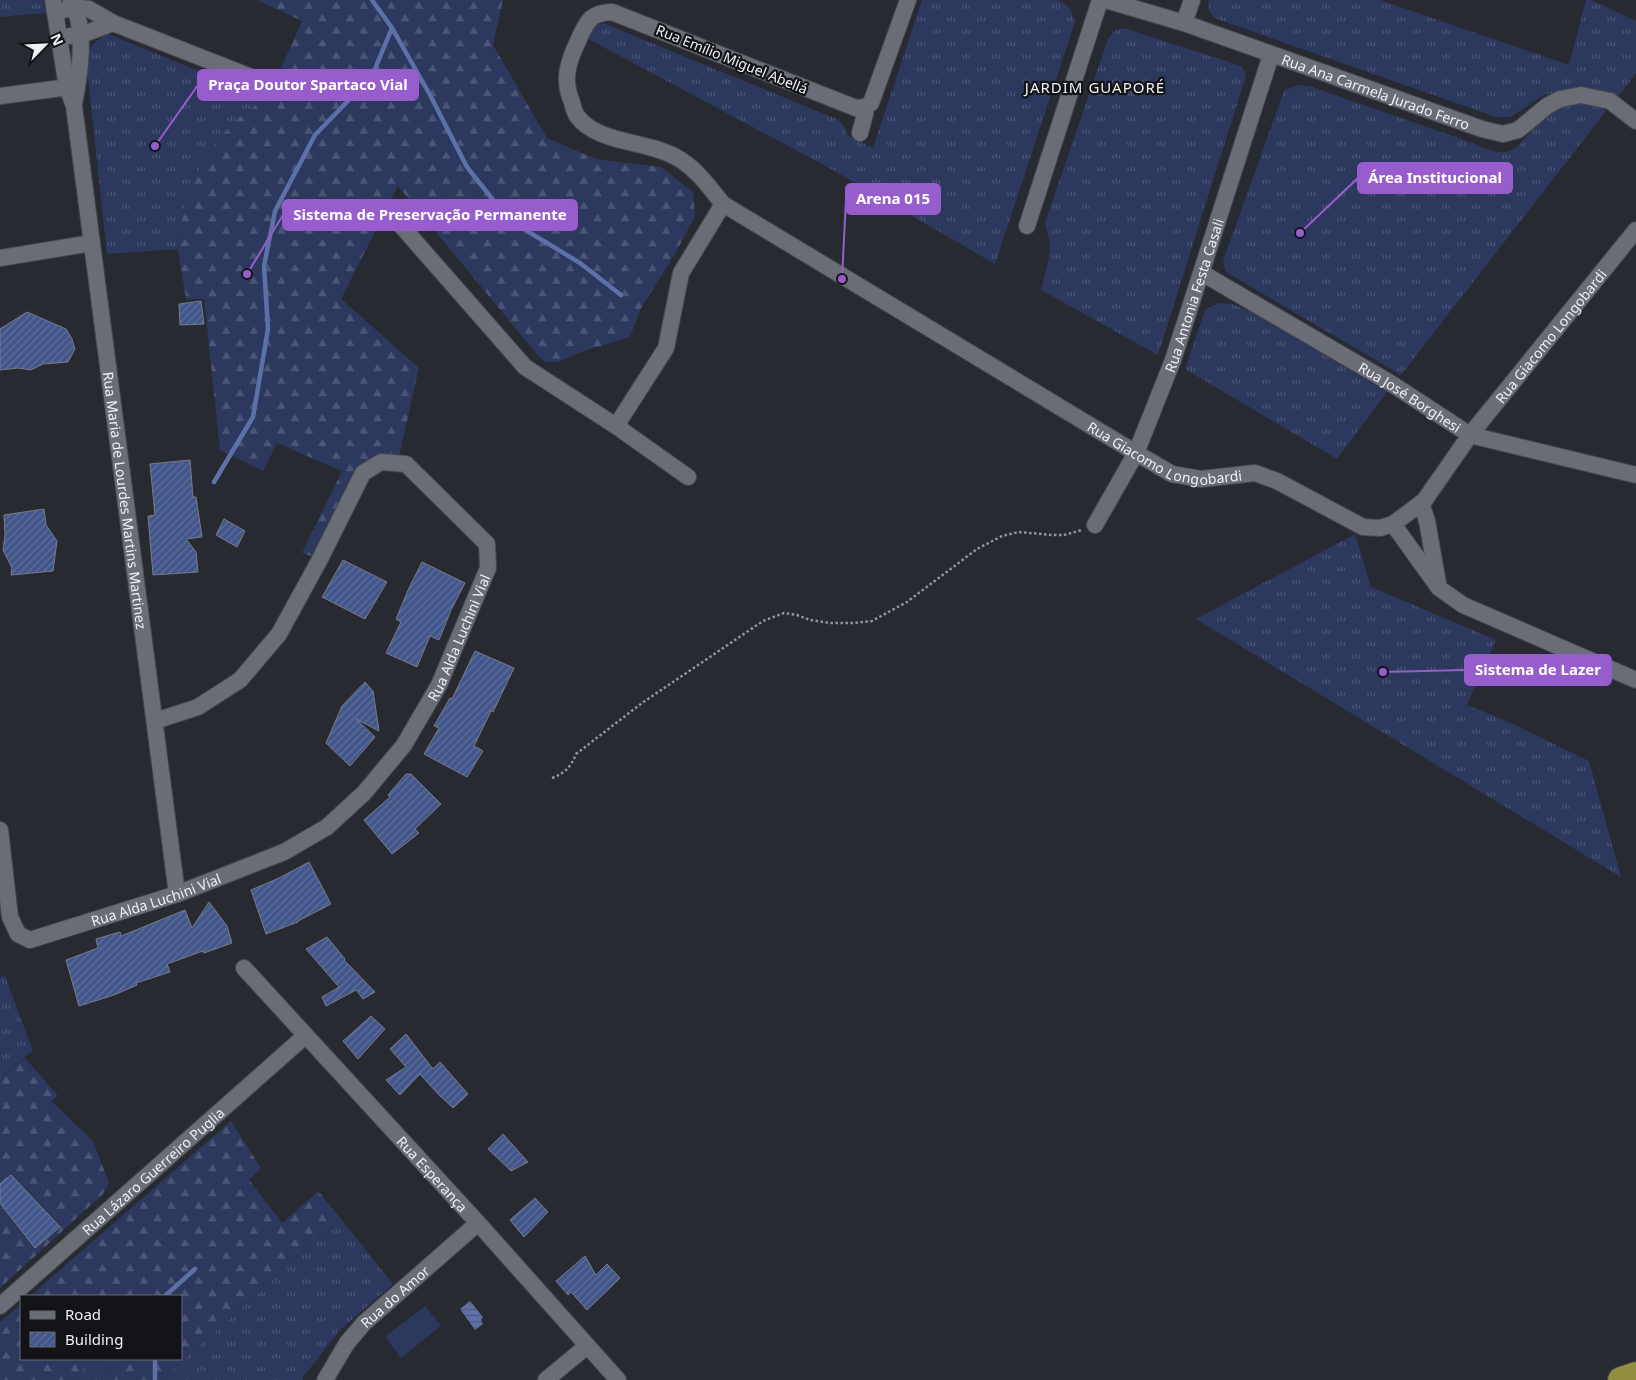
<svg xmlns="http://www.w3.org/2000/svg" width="1636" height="1380" font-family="'Noto Sans',sans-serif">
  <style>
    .grass { fill: url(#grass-tufts) }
    .forest { fill: url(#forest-firs) }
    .garden { fill: #2c385d }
    .water { fill: url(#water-rules) }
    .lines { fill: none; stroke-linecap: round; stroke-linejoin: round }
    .stream { stroke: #5d71a8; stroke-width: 4.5 }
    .building { fill: url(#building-hatch); stroke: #797c84 }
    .minor-casing { stroke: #45484e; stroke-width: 18 }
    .trunk-casing { stroke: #45484e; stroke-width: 28 }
    .path { stroke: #93969b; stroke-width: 2.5; stroke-dasharray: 2.5 2.5; stroke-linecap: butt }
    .minor { stroke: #696d75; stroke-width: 16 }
    .trunk { stroke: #929040; stroke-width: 26 }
    .labels { text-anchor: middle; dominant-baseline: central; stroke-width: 4.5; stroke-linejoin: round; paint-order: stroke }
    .street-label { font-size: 14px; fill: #eef0f4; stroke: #121316 }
    .neighbourhood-label { font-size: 15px; letter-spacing: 1px; fill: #eef0f4; stroke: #121316 }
    .leader { fill: none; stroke: #985dcc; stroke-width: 2 }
    .callout-dot { fill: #985dcc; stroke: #121316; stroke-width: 2 }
    .callout { fill: #985dcc; stroke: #985dcc; stroke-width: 2 }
    .callout-label { font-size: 15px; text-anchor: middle; font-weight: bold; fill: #fff }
  </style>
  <defs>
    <pattern id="grass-tufts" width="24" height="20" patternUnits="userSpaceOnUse" patternTransform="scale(1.25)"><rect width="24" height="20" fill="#2c385d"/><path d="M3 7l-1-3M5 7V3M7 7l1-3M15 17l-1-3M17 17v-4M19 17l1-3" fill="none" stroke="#4b5575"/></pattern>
    <pattern id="forest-firs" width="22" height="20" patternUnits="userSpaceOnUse" patternTransform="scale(1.25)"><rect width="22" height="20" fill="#2c385d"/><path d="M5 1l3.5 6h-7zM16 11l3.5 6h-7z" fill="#4b5575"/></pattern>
    <pattern id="water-rules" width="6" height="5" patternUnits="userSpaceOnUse" patternTransform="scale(1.25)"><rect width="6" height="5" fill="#5d71a8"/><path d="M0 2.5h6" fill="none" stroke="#525c78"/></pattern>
    <pattern id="building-hatch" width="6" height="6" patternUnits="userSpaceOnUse" patternTransform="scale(1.25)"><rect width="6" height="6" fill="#43568b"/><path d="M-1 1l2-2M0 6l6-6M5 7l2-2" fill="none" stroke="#5e6f9c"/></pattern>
  </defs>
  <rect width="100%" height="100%" fill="#272a31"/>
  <!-- grass -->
  <path class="grass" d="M0,0H43L46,13L0,17Z
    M922,0H1056C1068,4 1072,10 1075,22L995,264L833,170L575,32L588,26H596L603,23L839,120L845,128L847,135L873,148Z
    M1208,0H1380L1569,65L1586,0H1591L1636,21V73L1617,98L1572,89L1544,95L1511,117H1496L1214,18L1209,10Z
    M1124,28L1241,66L1246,73L1245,79L1158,355L1041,290L1049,258L1050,243L1045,223L1108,39L1114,31Z
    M108,34L265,98C207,140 188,179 178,249L107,254L86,60C90,46 95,40 108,34Z
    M1297,85L1309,86L1473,143C1483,147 1494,153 1506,152C1520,150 1527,134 1537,124C1549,111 1574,100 1593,104C1598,104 1602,108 1606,111L1401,375L1226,272L1223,261L1284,91Z
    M1218,303L1233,304L1251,312L1387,392L1337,459L1185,369L1205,310Z
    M1355,534L1371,587L1496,640L1467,705L1511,723L1589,761L1621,877L1196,619Z
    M5,976L33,1051L0,1077V977Z
    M341,1219L393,1284L341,1329L303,1377V1380H161Z
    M93,1359H98L115,1380H71Z"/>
  <!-- forest -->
  <path class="forest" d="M257,0H503L493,45L547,138L596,159L661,167L693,192L695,216L675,254L641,308L630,337L581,352L558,362H546L539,357L398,186L341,299L419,368L399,457L374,456L357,469L313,557L302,553L342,471L277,443L263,471L220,450L204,299H186L178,250L182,217L191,187L204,159L224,133L242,115L269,95L302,21Z
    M25,1058L58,1096L51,1101L93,1141L109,1183L103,1194L0,1288V1077Z
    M231,1121L261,1168L249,1180L282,1223L318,1191L341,1219L161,1380H115L98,1359H181V1296H30Z
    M21,1304V1359H93L71,1380H0V1322Z"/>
  <!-- garden -->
  <path class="garden" d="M425,1306L441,1326L401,1358L385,1337Z"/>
  <!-- water -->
  <path class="water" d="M470,1301L483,1317L481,1320L483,1324L475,1330L460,1309Z"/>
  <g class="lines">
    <!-- stream -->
    <path class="stream" d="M372,0L392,28L429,93L467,167L509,220L580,263L621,295
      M214,482L253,417L268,329L264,266L275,211L315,135L372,76L392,28
      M165,1296L195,1269
      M155,1359V1380"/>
  </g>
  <!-- building -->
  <path class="building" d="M201,301L204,324L180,325L179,304Z
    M27,312L66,329L72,339L75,349L68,362L43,364L31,370L18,368L0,370V329Z
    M190,460L193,497H196L202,537L186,539L196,552L198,572L153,575L148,516L155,515L150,464Z
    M44,509L46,525L57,541L53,571L11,575L12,568L3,550L5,535L4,515Z
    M224,519L245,531L237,547L216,535Z
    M343,560L387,582L365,619L322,597Z
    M422,562L465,583L451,610L439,640L430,636L417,667L386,653L401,622L396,619L409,588Z
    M475,651L514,668L493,712L491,711L474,746L483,751L467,777L424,754L439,728L434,726L450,698L452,699Z
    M365,682L373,691L379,731L356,719L375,737L350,766L326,743L342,706Z
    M406,774H411L441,804L415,829L419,833L392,854L364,820L390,797L388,795Z
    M309,862L331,904L298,921V922L266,934L251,890L279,878Z
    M209,902L227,926L232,943L204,953L203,951L167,964L170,972L136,983L137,985L114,995L79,1006L66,960L98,948L96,939L120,932L121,936L185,910L192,928Z
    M327,937L345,959L344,960L375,992L363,999L356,990L326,1006L322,997L339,987L306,949Z
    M371,1016L385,1029L358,1059L343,1041Z
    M406,1034L433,1069L440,1062L468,1094L453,1108L438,1094L420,1074L400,1095L386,1080L406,1067L390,1049Z
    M503,1134L528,1162L511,1171L488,1149Z
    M11,1175L60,1227L35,1248L0,1203V1184Z
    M535,1198L548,1212L524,1237L510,1220Z
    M585,1256L596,1275L607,1264L620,1278L587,1310L571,1292L568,1295L556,1281Z"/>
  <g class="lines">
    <!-- minor casing -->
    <g class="minor-casing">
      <g id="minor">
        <path id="s1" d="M53,0L67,87L74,106L177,894"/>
        <path d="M71,0C87,28 80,73 74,104"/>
        <path id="s2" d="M1106,0L1184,23L1482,129L1503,134L1518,130L1547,106L1560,99L1581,95L1610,101L1636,121"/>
        <path d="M56,12L75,7L89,9L113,23L264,82"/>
        <path d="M1184,23L1192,0"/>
        <path d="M70,36L81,35L113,23"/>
        <path d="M0,96L77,86"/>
        <path id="s3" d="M865,107L856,108L612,12C589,13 587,22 578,41C568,62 562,80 572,102C573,107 575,113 577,116C598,145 651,140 681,160C698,171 710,188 723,204L1136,453L1172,474L1201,479L1255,473L1277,481L1363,527L1380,528L1393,524L1424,501L1470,435L1636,230"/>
        <path d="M860,133L865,114V107L871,103L908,0"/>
        <path d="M398,222L525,367L616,426L688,477"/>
        <path d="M1027,226L1100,0"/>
        <path d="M0,258L92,243"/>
        <path id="s4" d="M1202,273L1392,384L1470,435L1636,475"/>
        <path d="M616,426L666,348L681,273L723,204"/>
        <path d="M1421,503L1427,521L1438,583"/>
        <path d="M1393,524L1439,588L1463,605L1636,680"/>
        <path id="s5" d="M1095,525L1136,453L1173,360L1271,55"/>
        <path id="s6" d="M0,830L10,917L18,934L30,940L177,894L284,852L327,827L364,793L404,745L439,685L488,568L487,544L406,464L381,462L363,473L319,561L279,634L240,680L198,707L155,721"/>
        <path id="s7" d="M244,968L478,1223L618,1380"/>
        <path id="s8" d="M0,1306L305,1036"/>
        <path id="s9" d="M325,1380L347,1343L364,1323L478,1223"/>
        <path d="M546,1380L587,1346"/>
      </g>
    </g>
    <!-- trunk casing -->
    <g class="trunk-casing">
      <path id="trunk" d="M1621,1380L1636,1375"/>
    </g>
    <!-- path -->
    <path class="path" d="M552,778C565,773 571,767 576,754L642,703L763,621L784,613L797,615L810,620L830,623H852L872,621L907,602L977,549L1002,536L1019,532L1052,535H1064L1082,530"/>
    <!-- minor -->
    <use href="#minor" class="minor"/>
    <!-- trunk -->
    <use href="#trunk" class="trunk"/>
  </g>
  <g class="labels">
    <!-- street labels -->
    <g class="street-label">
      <text transform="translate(732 59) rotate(22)">Rua Emílio Miguel Abellá</text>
      <text stroke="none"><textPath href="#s2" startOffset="285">Rua Ana Carmela Jurado Ferro</textPath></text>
      <text stroke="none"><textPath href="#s5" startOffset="251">Rua Antonia Festa Casali</textPath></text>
      <text stroke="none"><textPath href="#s3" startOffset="1580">Rua Giacomo Longobardi</textPath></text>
      <text stroke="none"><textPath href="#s4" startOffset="242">Rua José Borghesi</textPath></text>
      <text stroke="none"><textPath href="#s3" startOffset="1085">Rua Giacomo Longobardi</textPath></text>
      <text stroke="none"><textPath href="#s1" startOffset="506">Rua Maria de Lourdes Martins Martinez</textPath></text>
      <text stroke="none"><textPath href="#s6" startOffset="672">Rua Alda Luchini Vial</textPath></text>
      <text stroke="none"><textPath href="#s6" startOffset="252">Rua Alda Luchini Vial</textPath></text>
      <text stroke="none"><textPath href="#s8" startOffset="204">Rua Lázaro Guerreiro Puglia</textPath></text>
      <text stroke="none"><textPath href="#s7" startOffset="279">Rua Esperança</textPath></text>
      <text stroke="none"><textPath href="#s9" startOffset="110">Rua do Amor</textPath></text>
    </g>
    <!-- neighbourhood labels -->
    <g class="neighbourhood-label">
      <text x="1095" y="87">JARDIM GUAPORÉ</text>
    </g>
  </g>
  <!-- callouts -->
  <path class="leader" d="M155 146L198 85M1300 233L1358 178M842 279L846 199M247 274L283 215M1383 672L1465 670"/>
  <g class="callout-dot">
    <circle cx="155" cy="146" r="5"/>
    <circle cx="1300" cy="233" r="5"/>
    <circle cx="842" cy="279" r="5"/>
    <circle cx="247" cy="274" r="5"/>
    <circle cx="1383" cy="672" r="5"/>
  </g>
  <g class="callout">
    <rect x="198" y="70" width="220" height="30" rx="5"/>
    <rect x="1358" y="163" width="154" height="30" rx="5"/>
    <rect x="846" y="184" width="94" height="30" rx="5"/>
    <rect x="283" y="200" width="294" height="30" rx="5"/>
    <rect x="1465" y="655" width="146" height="30" rx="5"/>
  </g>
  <g class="callout-label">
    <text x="308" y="90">Praça Doutor Spartaco Vial</text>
    <text x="1435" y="183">Área Institucional</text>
    <text x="893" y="204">Arena 015</text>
    <text x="430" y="220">Sistema de Preservação Permanente</text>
    <text x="1538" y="675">Sistema de Lazer</text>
  </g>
  <!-- legend -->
  <rect x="20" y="1295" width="162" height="65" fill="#121316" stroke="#6a6b6f"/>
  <rect x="30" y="1311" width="25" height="8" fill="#696d75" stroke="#6a6b6f"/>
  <text x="65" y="1320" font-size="15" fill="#eef0f4">Road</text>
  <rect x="30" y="1332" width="25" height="15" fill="url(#building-hatch)" stroke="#6a6b6f"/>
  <text x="65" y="1345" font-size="15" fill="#eef0f4">Building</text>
  <!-- north arrow -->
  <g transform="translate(45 45) rotate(66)" stroke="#121316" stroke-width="4" paint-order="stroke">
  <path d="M0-4L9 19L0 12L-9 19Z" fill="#eef0f4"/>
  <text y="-8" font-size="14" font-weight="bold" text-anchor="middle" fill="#eef0f4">N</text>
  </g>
</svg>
